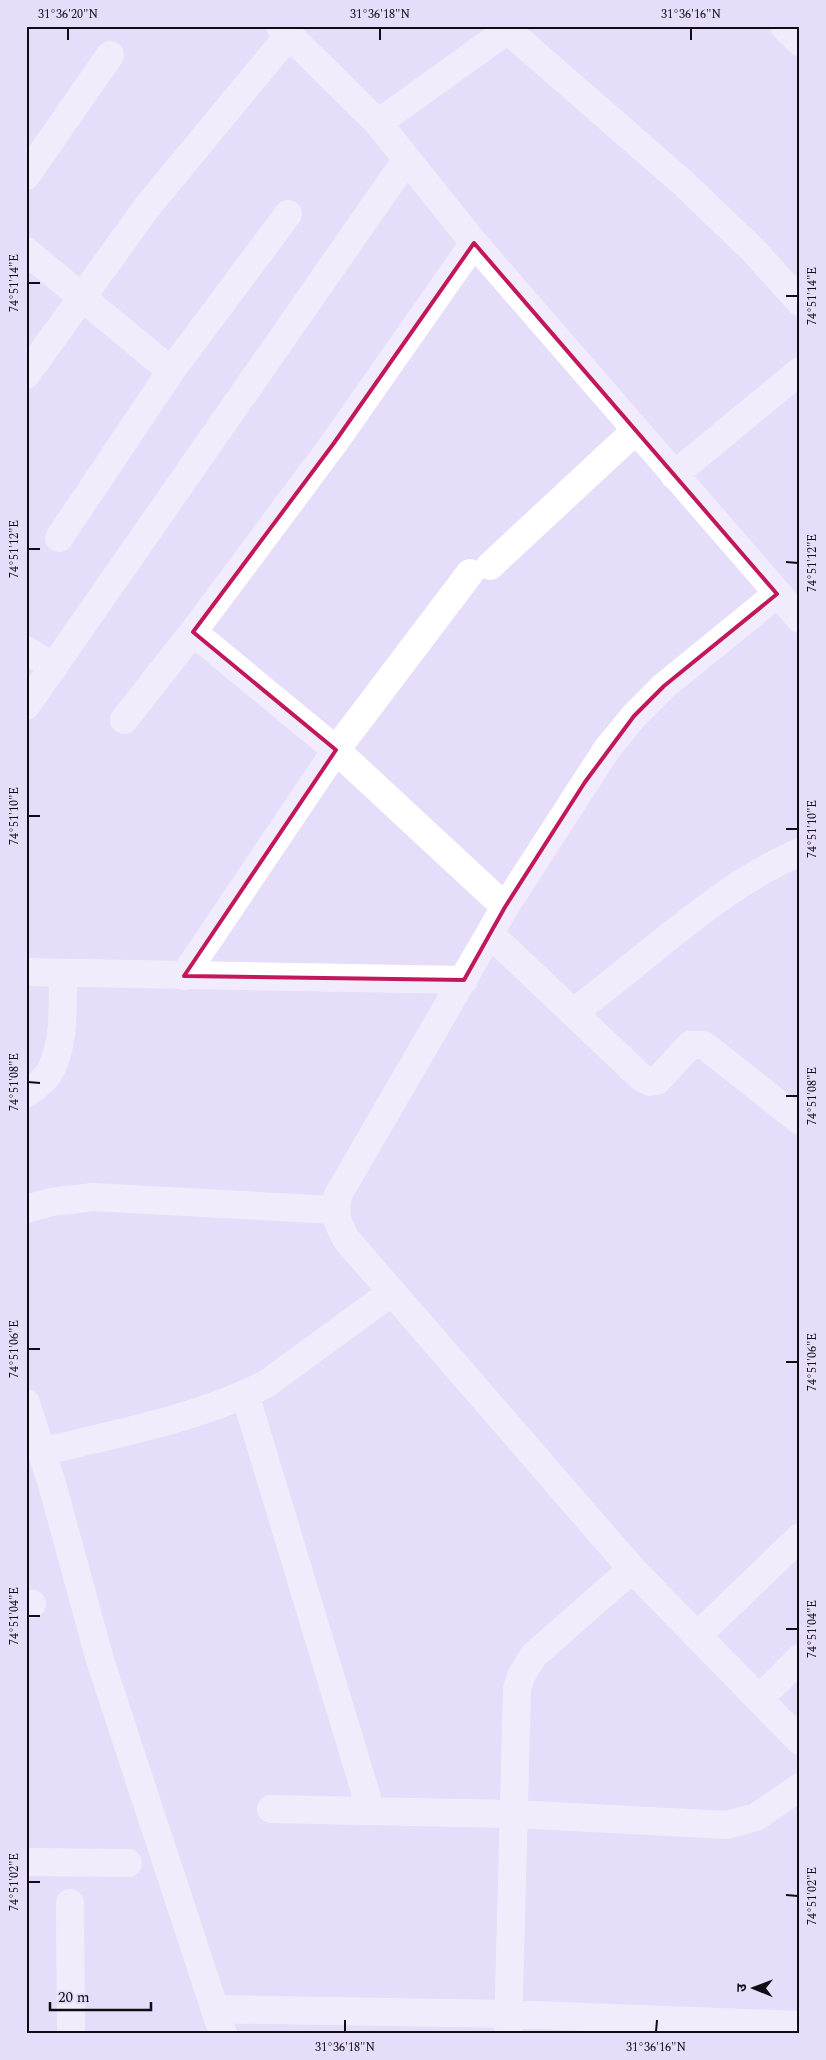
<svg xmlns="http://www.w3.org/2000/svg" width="826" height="2060" font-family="Spectral,'Noto Sans Devanagari',serif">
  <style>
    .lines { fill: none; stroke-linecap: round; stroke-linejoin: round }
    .minor { stroke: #fff; stroke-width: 28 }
    .marked { fill: none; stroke: #c2185b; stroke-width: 4; stroke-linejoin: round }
    .ticks { fill: none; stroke: #0f0c15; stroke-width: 2 }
    .neatline { fill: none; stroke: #0f0c15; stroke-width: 2 }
    .ticks-label { font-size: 12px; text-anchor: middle; fill: #0f0c15 }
  </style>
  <rect width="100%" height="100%" fill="#e5ddf9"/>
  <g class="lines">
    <!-- minor -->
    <path class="minor" d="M280,26L378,123L474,243L800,619
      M503,26L682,182L754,251L800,302
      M784,26L800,42
      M378,123L513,26
      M26,176L110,55
      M26,251L171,371
      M26,375L147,207L289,35
      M674,475L800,371
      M59,538L171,371L288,214
      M490,566L635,431
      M777,594L664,686L634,716L607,749L505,907L338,1195C334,1215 337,1222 346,1239L632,1569L800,1741
      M193,632L336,750L505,907
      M26,650L54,667
      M26,706L407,159
      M124,720L193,632L334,443L474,243
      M490,934L642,1078L650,1082L657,1081L690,1045H704L800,1121
      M26,972L464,980
      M184,976L336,750L470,573
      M573,1013C604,989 635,964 666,939C708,906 750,873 800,852
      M26,1094C34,1088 44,1081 49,1073C66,1044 62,1005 63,973
      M26,1209L51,1202L93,1197L335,1210
      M245,1394L371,1811
      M26,1403L52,1484L100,1660L223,2034
      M42,1452C117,1433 198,1419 266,1384L392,1292
      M26,1604H32
      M697,1636L800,1537
      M759,1699L800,1658
      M271,1809L514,1814L727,1825L756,1817L800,1787
      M26,1862L128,1863
      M70,1903L71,2034
      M215,2009L509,2014L800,2025
      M508,2034L517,1689L521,1676L534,1655L632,1569"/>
  </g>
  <!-- marked area -->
  <path d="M0 0H826V2060H0ZM474,243L777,594L664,686L634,716L585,782L505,907L464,980L184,976L336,750L193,632L334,443Z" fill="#e5ddf9" fill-opacity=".55" fill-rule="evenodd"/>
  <path class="marked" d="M474,243L777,594L664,686L634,716L585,782L505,907L464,980L184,976L336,750L193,632L334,443Z"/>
  <!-- ticks -->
  <path class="ticks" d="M68,40V28M380,40V28M691,40V28M28,283H40M786,296H798M28,549H40M786,562L798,563M28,816H40M786,829H798M28,1082L40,1083M786,1096H798M28,1349H40M786,1362H798M28,1616H40M786,1629H798M28,1882H40M786,1895L798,1896M345,2032V2020M656,2032L657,2020"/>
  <!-- border -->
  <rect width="826" height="2060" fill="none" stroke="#e5ddf9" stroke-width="55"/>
  <!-- north arrow -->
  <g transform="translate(754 1988) rotate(271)" stroke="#e5ddf9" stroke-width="4" paint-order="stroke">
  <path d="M0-4L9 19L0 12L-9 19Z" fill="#0f0c15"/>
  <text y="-8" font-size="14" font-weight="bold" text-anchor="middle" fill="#0f0c15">उ</text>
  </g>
  <!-- scale -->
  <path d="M50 2002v8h101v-8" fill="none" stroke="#0f0c15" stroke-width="2.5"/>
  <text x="58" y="2002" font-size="15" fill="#0f0c15" stroke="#e5ddf9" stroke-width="4" paint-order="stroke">20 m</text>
  <rect x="28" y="28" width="770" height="2004" class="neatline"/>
  <g class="ticks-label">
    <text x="68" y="18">31°36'20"N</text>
    <text x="380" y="18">31°36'18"N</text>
    <text x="691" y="18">31°36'16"N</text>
    <text transform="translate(14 283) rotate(-90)" y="4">74°51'14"E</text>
    <text transform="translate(812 296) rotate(-90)" y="4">74°51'14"E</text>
    <text transform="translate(14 549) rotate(-90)" y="4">74°51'12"E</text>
    <text transform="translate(812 563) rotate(-90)" y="4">74°51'12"E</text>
    <text transform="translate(14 816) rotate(-90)" y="4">74°51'10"E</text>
    <text transform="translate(812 829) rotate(-90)" y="4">74°51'10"E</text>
    <text transform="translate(14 1082) rotate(-90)" y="4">74°51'08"E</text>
    <text transform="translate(812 1096) rotate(-90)" y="4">74°51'08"E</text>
    <text transform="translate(14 1349) rotate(-90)" y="4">74°51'06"E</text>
    <text transform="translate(812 1362) rotate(-90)" y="4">74°51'06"E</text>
    <text transform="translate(14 1616) rotate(-90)" y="4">74°51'04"E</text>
    <text transform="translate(812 1629) rotate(-90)" y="4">74°51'04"E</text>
    <text transform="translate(14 1882) rotate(-90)" y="4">74°51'02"E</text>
    <text transform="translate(812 1896) rotate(-90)" y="4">74°51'02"E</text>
    <text x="345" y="2051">31°36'18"N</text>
    <text x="656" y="2051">31°36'16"N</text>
  </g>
</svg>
